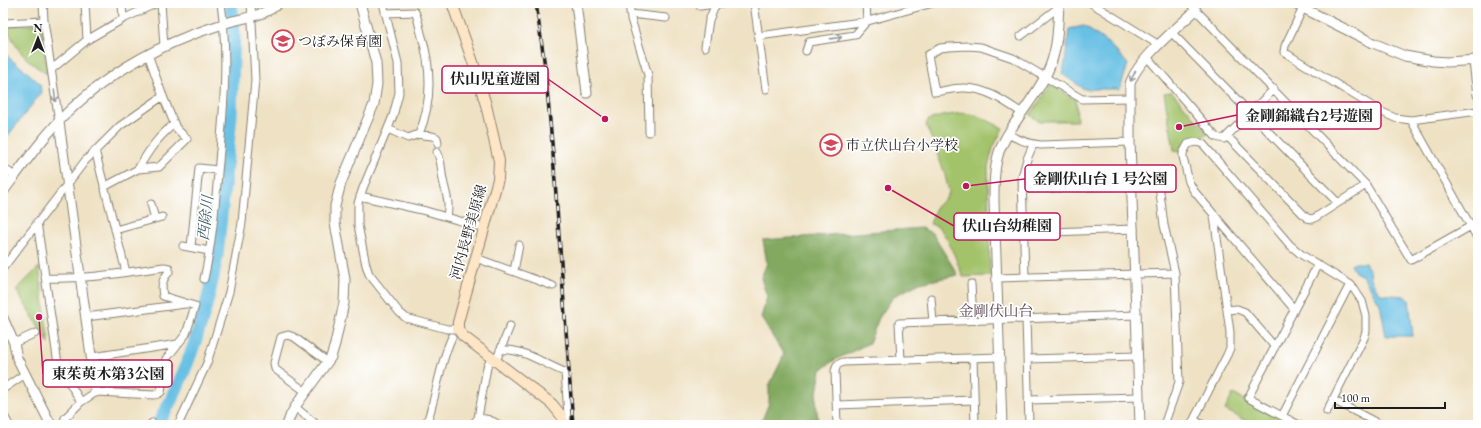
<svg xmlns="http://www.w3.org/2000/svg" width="1481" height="428" font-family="'EB Garamond','Noto Serif JP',serif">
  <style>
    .green { fill: #a3c36b; stroke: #607044 }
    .forest { fill: #82a95f; stroke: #4f623e }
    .water { fill: #67c0e4; stroke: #426e80 }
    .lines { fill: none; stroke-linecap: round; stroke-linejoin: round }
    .river { stroke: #67c0e4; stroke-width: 13 }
    .minor-casing { stroke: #867f70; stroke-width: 9 }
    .tertiary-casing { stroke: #867f70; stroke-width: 11 }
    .secondary-casing { stroke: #867f70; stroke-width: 12 }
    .minor { stroke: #fff; stroke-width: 7 }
    .tertiary { stroke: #fff; stroke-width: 9 }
    .secondary { stroke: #fde5c5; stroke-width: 10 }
    .rail-casing { stroke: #1c1c1c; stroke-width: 3.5 }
    .rail { stroke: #fff; stroke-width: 2; stroke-dasharray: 6; stroke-linecap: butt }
    .oneway { stroke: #999 }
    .labels { text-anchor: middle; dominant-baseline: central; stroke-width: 3.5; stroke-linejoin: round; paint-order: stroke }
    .poi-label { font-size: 14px; fill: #1c1c1c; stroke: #fff; text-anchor: start }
    .street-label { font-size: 14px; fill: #1c1c1c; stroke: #fff }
    .water-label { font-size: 15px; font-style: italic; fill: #3a5e6c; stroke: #fff }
    .neighbourhood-label { font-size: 15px; fill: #5f4b58; stroke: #fff }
    .leader { fill: none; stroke: #c2185b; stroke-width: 1.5 }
    .callout-dot { fill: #c2185b; stroke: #fff; stroke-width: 1.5 }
    .callout { fill: #fff; stroke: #c2185b; stroke-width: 1.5 }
    .callout-label { font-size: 15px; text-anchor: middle; font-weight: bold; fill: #1c1c1c }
  </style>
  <rect width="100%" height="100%" fill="#fff"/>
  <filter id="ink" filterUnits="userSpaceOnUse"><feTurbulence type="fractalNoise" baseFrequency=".025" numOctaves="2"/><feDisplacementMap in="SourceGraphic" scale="8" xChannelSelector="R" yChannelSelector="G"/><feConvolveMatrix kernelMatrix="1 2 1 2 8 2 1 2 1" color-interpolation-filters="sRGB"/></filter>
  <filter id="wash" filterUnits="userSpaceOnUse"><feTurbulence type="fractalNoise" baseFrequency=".012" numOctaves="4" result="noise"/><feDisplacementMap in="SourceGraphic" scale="16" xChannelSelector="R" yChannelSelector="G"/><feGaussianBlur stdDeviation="0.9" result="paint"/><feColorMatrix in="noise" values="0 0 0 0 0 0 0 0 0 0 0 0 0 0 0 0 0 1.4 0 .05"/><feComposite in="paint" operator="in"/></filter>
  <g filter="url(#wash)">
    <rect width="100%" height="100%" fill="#efe2c4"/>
    <!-- green -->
    <path class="green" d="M39,24L42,27L47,74C28,62 16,51 8,29L11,25Z
      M1050,85L1076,100L1077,121H1041L1037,120L1030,115Z
      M1172,92L1208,133C1197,143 1190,130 1180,151L1174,150L1164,93Z
      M965,113L976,115L1003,128L993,148L988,167L990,276L963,277C957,263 950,239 939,228C937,226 933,225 930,224L936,207L947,197L949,192L944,171L926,125L928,120C940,116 952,114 965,113Z
      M39,267L49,343L16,290Z
      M1233,394L1281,419L1277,425H1254L1225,410Z"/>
    <!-- forest -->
    <path class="forest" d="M921,228L932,233L958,275L920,283L894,296L879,318L869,343L833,361L821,370L816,398L818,425H760L769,403V386L784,355L761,318L767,297L761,278L767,263L763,240Z"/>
    <!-- water -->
    <path class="water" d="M1084,26L1109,44L1128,64L1120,89H1084L1062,74L1065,63L1069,29Z
      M3,48L9,58L25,70L40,84L41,93L3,142Z
      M1355,263H1365L1370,271L1371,279L1380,294L1404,296L1409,300L1413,336H1386L1380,304L1363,276L1355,272L1351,265Z"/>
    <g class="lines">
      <!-- river -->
      <path class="river" d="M158,425C163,413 171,402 176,390C195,348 209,301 217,256L231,116L234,32L231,3"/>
    </g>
  </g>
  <g filter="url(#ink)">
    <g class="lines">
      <!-- minor casing -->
      <g class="minor-casing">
        <path id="minor" d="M43,3L44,21L59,122
          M85,3L87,40
          M122,3L123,19
          M161,3L164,46
          M383,3L398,63L399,93L393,116L363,188L358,203V225L366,265L369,274L399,312L406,318L447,329H458
          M629,3L631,19L648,75L649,132
          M754,3L766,89
          M1091,3L1159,45
          M1189,3L1366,185L1411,260L1478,222
          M700,6L723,3
          M1303,8L1285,46L1284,52L1380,111L1395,118L1411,120L1478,111
          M385,13L415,12C418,18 419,26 421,33C431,66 433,101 419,134L408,138L388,129
          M630,14L666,18
          M3,22L4,23L44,21
          M1172,33L1338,203
          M759,36L868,21L933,3
          M1021,36L1059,7
          M705,47L709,20L716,4
          M806,51L809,42L855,35L867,21L866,3
          M1147,57L1216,137L1224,139L1274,89
          M52,69L87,40L123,19L157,3
          M1022,113C1004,101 985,87 962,88C953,88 944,91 935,92L928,55L940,48L949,47L968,46L981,47L1013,58L1082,99L1129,98
          M1411,120L1478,239
          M419,134C425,137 431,134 437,138L438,143
          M1008,134C1019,140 1028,144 1041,145L1130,142
          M1227,136L1307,218L1313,219L1366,185
          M95,150L126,272
          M437,152C442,161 441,170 443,180C446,194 450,202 447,217
          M3,168L15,176
          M138,169C149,150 157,138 174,124
          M104,187L138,169L159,167L187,139L176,128L162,94L148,54
          M1022,189L1159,185L1164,225L1175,273L1179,382L1164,425
          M360,196L426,211L484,228
          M151,204L155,219
          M37,222L58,364L81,402
          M115,230L162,217
          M1023,233L1134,229
          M183,246L209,251
          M191,247L199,168L218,170
          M476,258L553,286
          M3,268L85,161L120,126L163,96
          M514,271L519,245
          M1025,277L1022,177L1027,159L1033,145
          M46,278C85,280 125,272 164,267L169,268V272C162,279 161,286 163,296L195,306L186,334L166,359L161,392L158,394L154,395L96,392L81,402L65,418L63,425
          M997,278L1175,273
          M204,279C212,244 215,208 218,173C223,116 229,60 221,3
          M971,284L973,320
          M931,298L933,322
          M1294,309L1194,191L1189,182L1183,157V153L1188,144L1196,142L1203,144L1290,245L1302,255L1351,285L1362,301L1366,316V331L1364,338L1327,411
          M1227,310L1237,309L1245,312L1275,347
          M86,317L185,304
          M1026,318L1029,425
          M14,343L36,333
          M500,350C522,347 545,365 565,372L568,415L567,418L564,422
          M92,357L178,344
          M973,358L975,425
          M1027,359L1138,356
          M901,360L899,323L1137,315
          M496,361L510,326
          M3,389L25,374
          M306,392L275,369L274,363L281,337L288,335L294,337L328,362
          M1029,400L1139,397
          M1333,400L1381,425
          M837,405L974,400
          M295,407L317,425
          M3,414L9,425
          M1282,416L1350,284
          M478,418C487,419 493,420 499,425
          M1194,420L1203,425
          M150,425L152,423
          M178,425L207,363L229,292L242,223L255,80L251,3
          M426,425C437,396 439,364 452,337
          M470,425L474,423L478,418L487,367L492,357
          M837,425L835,371L837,365L843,362L1000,357
          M1191,425L1227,355L1230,348V332L1214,216
          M1299,425L1248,398L1318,264"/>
      </g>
      <!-- tertiary casing -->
      <g class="tertiary-casing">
        <path id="tertiary" d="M576,3L587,93
          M1293,3L1373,43L1405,56L1433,61L1447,62L1478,60
          M1474,61L1478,95
          M59,122L96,392
          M3,192C24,164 45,134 70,110C105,77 147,52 191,35C204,30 217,26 229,22C247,17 265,16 279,3
          M3,318L14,343L17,358L51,425
          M287,425L291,414L297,404L331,357L335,344L344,303L345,279L335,223V206L341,183L374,104L377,84L376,63L360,3
          M1002,425L994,201C994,185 994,168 999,152C1011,121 1038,97 1050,66C1058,46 1058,24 1059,3
          M1140,425L1130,142V84C1137,60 1177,28 1196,10"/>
      </g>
      <!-- secondary casing -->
      <g class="secondary-casing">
        <path id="secondary" d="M452,3L473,62L486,105L499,161L498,179L458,322V329L463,336L552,404L561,415L564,425"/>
      </g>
      <!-- minor -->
      <use href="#minor" class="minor"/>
      <!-- tertiary -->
      <use href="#tertiary" class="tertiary"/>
      <!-- secondary -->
      <use href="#secondary" class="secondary"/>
      <!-- rail casing -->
      <g class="rail-casing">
        <path id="rail" d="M536,3L545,67L553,154L573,425"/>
      </g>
      <!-- rail -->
      <use href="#rail" class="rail"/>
    </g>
    <!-- one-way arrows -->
    <defs><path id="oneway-shaft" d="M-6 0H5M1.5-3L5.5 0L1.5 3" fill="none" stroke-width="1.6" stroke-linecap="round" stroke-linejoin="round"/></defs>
    <g class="oneway">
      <use href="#oneway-shaft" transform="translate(836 38) rotate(-8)"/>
      <use href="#oneway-shaft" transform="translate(1133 76) rotate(115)"/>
      <use href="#oneway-shaft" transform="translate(55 96) rotate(83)"/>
    </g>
  </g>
  <!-- icons -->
  <defs>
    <g id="school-ring" transform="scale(1.15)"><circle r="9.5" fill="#fff" stroke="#d1495b" stroke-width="1.5"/><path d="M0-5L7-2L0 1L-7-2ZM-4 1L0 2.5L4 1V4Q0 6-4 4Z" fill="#d1495b"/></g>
  </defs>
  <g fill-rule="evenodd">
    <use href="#school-ring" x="283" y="41"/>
    <use href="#school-ring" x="831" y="145"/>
  </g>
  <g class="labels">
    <!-- poi labels -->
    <g class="poi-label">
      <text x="298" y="41">つぼみ保育園</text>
      <text x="846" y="145">市立伏山台小学校</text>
    </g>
    <!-- street labels -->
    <g class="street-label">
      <text transform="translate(468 232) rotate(-74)">河内長野美原線</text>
    </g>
    <!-- water labels -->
    <g class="water-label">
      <text transform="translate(205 218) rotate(-84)">西除川</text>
    </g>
    <!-- neighbourhood labels -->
    <g class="neighbourhood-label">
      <text x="996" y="310">金剛伏山台</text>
    </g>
  </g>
  <!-- callouts -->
  <path class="leader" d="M605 119L548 79M1179 127L1237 115M966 186L1025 179M888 188L954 226M39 317L43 374"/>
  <g class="callout-dot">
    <circle cx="605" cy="119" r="4"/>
    <circle cx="1179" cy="127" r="4"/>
    <circle cx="966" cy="186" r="4"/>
    <circle cx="888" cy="188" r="4"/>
    <circle cx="39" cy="317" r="4"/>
  </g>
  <g class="callout">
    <rect x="442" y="66" width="106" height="27" rx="4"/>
    <rect x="1237" y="102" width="144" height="27" rx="4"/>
    <rect x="1025" y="165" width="151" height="27" rx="4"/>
    <rect x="954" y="213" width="106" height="27" rx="4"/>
    <rect x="43" y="360" width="129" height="27" rx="4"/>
  </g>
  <g class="callout-label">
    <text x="495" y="84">伏山児童遊園</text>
    <text x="1309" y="121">金剛錦織台2号遊園</text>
    <text x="1100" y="184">金剛伏山台１号公園</text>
    <text x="1007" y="231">伏山台幼稚園</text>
    <text x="108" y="379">東茱萸木第3公園</text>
  </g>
  <!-- margin -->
  <rect width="1481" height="428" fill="none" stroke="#fff" stroke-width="16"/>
  <!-- north arrow -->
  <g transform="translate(38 38)" stroke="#ffffff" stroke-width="3" paint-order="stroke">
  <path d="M0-3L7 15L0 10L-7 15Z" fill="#1c1c1c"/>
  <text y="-6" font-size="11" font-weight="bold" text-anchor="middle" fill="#1c1c1c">N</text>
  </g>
  <!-- scale -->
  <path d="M1335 402v6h110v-6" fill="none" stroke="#1c1c1c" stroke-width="2"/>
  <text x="1341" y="402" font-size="12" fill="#1c1c1c" stroke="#ffffff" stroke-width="3" paint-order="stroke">100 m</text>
</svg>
